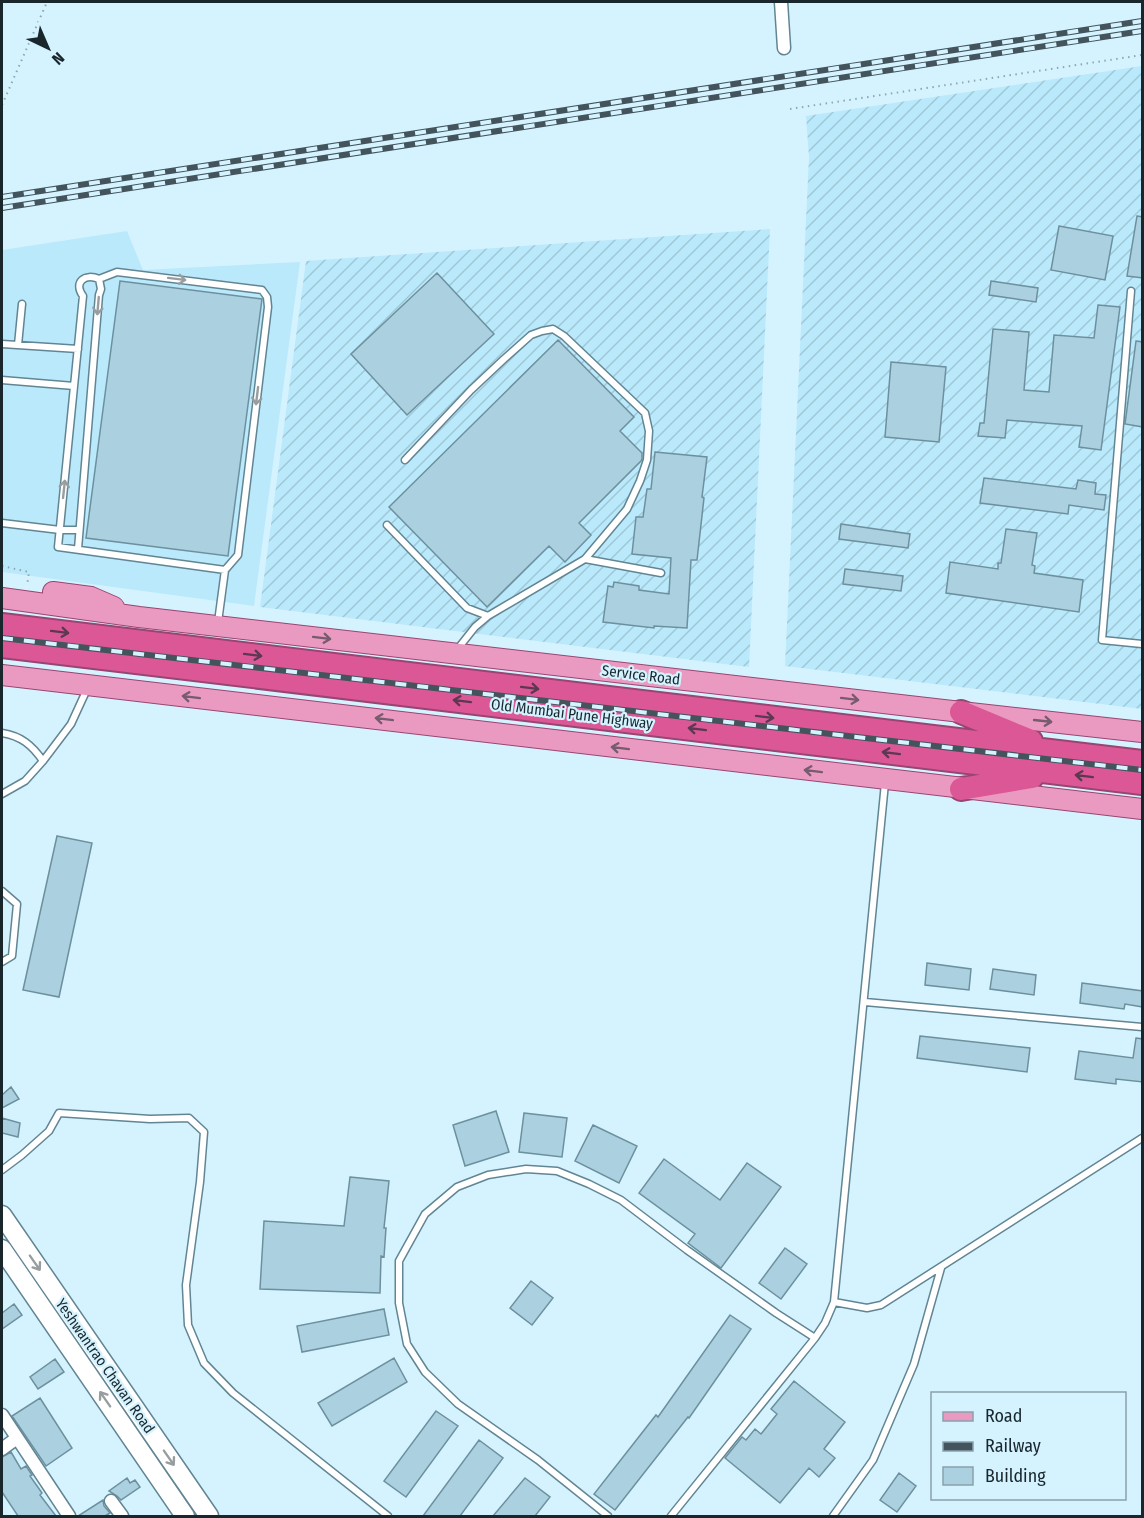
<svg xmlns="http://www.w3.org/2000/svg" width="1144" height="1518" font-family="'Fira Sans Condensed',sans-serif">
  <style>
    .built { fill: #bae9fb }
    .industrial { fill: url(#industrial-furrows) }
    .building { fill: #abd0df; stroke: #6d909e; stroke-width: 1.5 }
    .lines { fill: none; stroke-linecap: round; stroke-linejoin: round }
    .lane-casing { stroke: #628593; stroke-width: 9 }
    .street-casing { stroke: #628593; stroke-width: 15 }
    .secondary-casing { stroke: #628593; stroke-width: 21 }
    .primary-casing { stroke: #984671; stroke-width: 22 }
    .highway-casing { stroke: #984671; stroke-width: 26 }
    .path { stroke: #8ea6b0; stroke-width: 2; stroke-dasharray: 1.5 4.5; stroke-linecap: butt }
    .lane { stroke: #fff; stroke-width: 6 }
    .street { stroke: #fff; stroke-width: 12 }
    .secondary { stroke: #fff; stroke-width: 18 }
    .primary { stroke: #ea9ac0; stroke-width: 20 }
    .highway { stroke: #dc5796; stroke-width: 22 }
    .rail-casing { stroke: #43545c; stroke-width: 6 }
    .rail { stroke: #d5f3ff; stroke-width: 4; stroke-dasharray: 11; stroke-linecap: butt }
    .oneway { stroke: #989ea0 }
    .oneway2 { stroke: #5d3852 }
    .oneway3 { stroke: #775b6f }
    .labels { text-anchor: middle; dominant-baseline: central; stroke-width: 4.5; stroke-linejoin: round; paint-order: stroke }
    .street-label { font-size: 15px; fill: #19272d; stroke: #d5f3ff }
  </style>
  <defs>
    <pattern id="industrial-furrows" width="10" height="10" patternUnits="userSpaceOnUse" patternTransform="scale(1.5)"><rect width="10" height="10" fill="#bae9fb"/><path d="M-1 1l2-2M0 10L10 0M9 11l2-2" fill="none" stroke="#9fc8d7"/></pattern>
  </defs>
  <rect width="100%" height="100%" fill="#d5f3ff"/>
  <!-- built -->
  <path class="built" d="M127,231L143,270L300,262L254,606L2,572V250Z"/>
  <!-- industrial -->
  <path class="industrial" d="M1142,66V709L785,666L809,157L806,116Z
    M770,229L749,667L260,607L306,261Z"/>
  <!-- building -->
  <path class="building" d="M1137,216L1143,217V278L1127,276Z
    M1059,226L1113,236L1105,280L1051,270Z
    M437,273L494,334L407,415L351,354Z
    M120,281L262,299L228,556L86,538Z
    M991,281L1038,288L1036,302L989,295Z
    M1098,305L1120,307L1101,450L1079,447L1082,426L1007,420L1005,438L978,436L980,423H984L993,329L1029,332L1024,390L1049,392L1054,335L1094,338Z
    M558,340L634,417L620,431L642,453V459L641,461L579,523L591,535L565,562L549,546L487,607L389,507Z
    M1136,341L1143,342V427L1125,424Z
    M891,362L946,367L939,442L885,437Z
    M655,452L707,457L702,497L704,498L697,560H691L687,628L654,626V628L603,622L608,586L613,587L614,582L639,586V590L669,594L671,558L632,554L636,517H643L647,489H651Z
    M984,478L1076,489L1078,480L1096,483L1095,494L1106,495L1104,510L1069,505L1068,514L980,503Z
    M841,524L910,534L908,548L839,539Z
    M1006,529L1037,533L1032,565L1035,566L1034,573L1083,580L1079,612L946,593L950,562L998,569V563H1001Z
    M845,569L903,576L901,591L843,584Z
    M57,836L92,843L59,997L23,990Z
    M927,963L971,969L969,990L925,985Z
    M993,969L1036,975L1034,995L990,989Z
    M1082,983L1143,991V1007L1125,1004L1124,1009L1080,1003Z
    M920,1036L1030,1048L1027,1072L917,1058Z
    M1136,1038L1143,1039V1082L1116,1079V1084L1075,1079L1079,1051L1133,1058Z
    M11,1087L19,1099L2,1108V1095Z
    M496,1111L509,1152L465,1166L453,1125Z
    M524,1113L567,1118L562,1157L519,1152Z
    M2,1118L20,1123L18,1137L2,1133Z
    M593,1125L637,1146L619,1183L575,1161Z
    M664,1159L720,1200L747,1163L781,1187L721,1268L688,1243L695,1234L639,1193Z
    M350,1177L389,1181L384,1228H386L384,1257L381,1256L380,1293L260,1289L264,1221L344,1226Z
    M785,1248L807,1264L781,1299L759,1283Z
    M531,1281L553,1298L532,1325L510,1308Z
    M14,1304L22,1315L2,1329V1313Z
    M384,1309L389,1335L302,1352L297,1326Z
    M730,1315L751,1329L689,1418L688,1417L615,1510L594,1494L656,1415L658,1417Z
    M394,1358L407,1382L332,1426L318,1403Z
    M55,1359L64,1372L38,1389L30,1377Z
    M794,1381L845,1422L824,1449L835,1458L819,1477L809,1468L780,1503L725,1458L742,1437L746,1440L755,1429L761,1434L777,1414L771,1409Z
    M40,1398L72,1448L46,1466L12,1416Z
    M436,1411L458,1426L406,1497L384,1481Z
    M479,1440L503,1458L460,1516H423Z
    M11,1452L21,1469L26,1466L32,1475L30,1476L42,1493L40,1495L56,1516H18L2,1492V1457Z
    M899,1473L916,1486L897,1512L880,1500Z
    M127,1478L130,1483L135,1480L140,1487L121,1500L117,1496L109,1491Z
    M525,1478L550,1497L535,1516H493Z
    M103,1500L104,1506L110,1513L105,1516H78Z"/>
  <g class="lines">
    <!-- lane casing -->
    <g class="lane-casing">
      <path id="lane" d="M99,279L117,272L262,290L267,297L268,307L238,555L225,570L218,622
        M1131,291L1102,640L1142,644
        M2,344L78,349
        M18,345L22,304
        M2,380L74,386
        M405,460L471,390L504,359L531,335L542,331L553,329L564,336L645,413L649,431L647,460L640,481L627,509L585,559L488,616L475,627L456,651
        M2,523L60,530H79
        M387,525L467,608L488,616
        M78,549L99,295L101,289L99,279C85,273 73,282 83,296L58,547L225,570
        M585,559L661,573
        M2,733C21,736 32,745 43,761
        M885,783L834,1302L867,1308L881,1305L1142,1138
        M2,794L25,781L43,761L71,724L88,687
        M2,891L17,904L12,956L2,962
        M865,1002L1142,1027
        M2,1170L22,1155L49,1131L59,1113L150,1119L189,1118L204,1132L200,1182L186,1285L188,1325L204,1363L233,1393L388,1516
        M608,1516L538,1460L458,1404L425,1372L407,1344L399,1303V1261L425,1214L457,1187L488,1175L526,1169L557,1171L589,1184L621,1200L687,1250L776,1313L815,1338
        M671,1516L815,1338L825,1323L834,1302
        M833,1516L873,1460L914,1364L941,1268"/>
    </g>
    <!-- street casing -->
    <g class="street-casing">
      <path id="street" d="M781,2L784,48
        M2,1415L69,1516
        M2,1449L17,1438
        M111,1501L122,1516"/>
    </g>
    <!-- secondary casing -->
    <g class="secondary-casing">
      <path id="secondary" d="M2,1215L209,1516
        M2,1249L185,1516"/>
    </g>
    <!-- primary casing -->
    <g class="primary-casing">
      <path id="primary" d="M53,592L91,597L114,607
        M2,598L139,617L961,712L1142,732
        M2,675L1142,809"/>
    </g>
    <!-- highway casing -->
    <g class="highway-casing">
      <path id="highway" d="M2,625L1142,762
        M2,646L1142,783
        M961,712L1031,741
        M961,789L1032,777"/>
    </g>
    <!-- path -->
    <path class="path" d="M2,105L47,2
      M790,109L1142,55
      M2,566L29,572L27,586"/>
    <!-- lane -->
    <use href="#lane" class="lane"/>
    <!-- street -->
    <use href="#street" class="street"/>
    <!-- secondary -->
    <use href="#secondary" class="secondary"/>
    <!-- primary -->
    <use href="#primary" class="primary"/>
    <!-- highway -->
    <use href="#highway" class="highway"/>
    <!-- rail casing -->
    <g class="rail-casing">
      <path id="rail" d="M2,197L1142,21
        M2,208L1142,31
        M2,638L1142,770"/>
    </g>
    <!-- rail -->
    <use href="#rail" class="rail"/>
  </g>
  <!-- one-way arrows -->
  <defs><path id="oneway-shaft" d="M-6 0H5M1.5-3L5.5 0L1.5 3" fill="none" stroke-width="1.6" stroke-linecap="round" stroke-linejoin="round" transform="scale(1.5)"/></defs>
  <g class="oneway">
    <use href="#oneway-shaft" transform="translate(177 279) rotate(7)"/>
    <use href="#oneway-shaft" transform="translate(98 306) rotate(95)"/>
    <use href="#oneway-shaft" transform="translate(257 396) rotate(97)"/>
    <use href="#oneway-shaft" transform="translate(64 489) rotate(-84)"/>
    <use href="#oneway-shaft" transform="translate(35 1263) rotate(55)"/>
    <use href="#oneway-shaft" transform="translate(105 1399) rotate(-125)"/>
    <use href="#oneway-shaft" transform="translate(169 1458) rotate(55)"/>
  </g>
  <g class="oneway2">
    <use href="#oneway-shaft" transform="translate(60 632) rotate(7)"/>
    <use href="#oneway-shaft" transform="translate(253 655) rotate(7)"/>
    <use href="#oneway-shaft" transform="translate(530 688) rotate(7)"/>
    <use href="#oneway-shaft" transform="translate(462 701) rotate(-173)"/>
    <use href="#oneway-shaft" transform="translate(765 717) rotate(7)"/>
    <use href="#oneway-shaft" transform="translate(697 729) rotate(-173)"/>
    <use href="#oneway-shaft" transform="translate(891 753) rotate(-173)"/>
    <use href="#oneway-shaft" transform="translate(1084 776) rotate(-173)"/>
  </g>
  <g class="oneway3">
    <use href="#oneway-shaft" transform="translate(322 638) rotate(7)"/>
    <use href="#oneway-shaft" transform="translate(191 697) rotate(-173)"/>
    <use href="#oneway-shaft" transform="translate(850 699) rotate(7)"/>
    <use href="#oneway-shaft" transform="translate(384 719) rotate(-173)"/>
    <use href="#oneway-shaft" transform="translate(1043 721) rotate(6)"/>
    <use href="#oneway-shaft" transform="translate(620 748) rotate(-173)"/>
    <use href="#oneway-shaft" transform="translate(813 771) rotate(-173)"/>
  </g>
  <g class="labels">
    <!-- street labels -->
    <g class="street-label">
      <text transform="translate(641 675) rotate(7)">Service Road</text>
      <text transform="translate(572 714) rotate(7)">Old Mumbai Pune Highway</text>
      <text transform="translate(105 1366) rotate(55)">Yeshwantrao Chavan Road</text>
    </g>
  </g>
  <!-- border -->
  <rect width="1144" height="1518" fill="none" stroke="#19272d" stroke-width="6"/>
  <!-- legend -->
  <rect x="931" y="1392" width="195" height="108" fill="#d5f3ff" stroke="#8aa1ab" stroke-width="1.5"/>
  <rect x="943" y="1412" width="30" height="9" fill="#ea9ac0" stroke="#8aa1ab" stroke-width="1.5"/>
  <text x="985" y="1422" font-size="18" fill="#19272d">Road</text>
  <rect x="943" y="1442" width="30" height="9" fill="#43545c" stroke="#8aa1ab" stroke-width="1.5"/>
  <text x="985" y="1452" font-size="18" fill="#19272d">Railway</text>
  <rect x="943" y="1467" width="30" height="18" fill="#abd0df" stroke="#8aa1ab" stroke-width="1.5"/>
  <text x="985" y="1482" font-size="18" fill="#19272d">Building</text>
  <!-- north arrow -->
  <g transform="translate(48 48) rotate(136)" stroke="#d5f3ff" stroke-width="4.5" paint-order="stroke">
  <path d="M0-4.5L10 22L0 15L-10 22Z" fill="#19272d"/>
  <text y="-9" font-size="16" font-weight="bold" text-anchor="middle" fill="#19272d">N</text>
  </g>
</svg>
